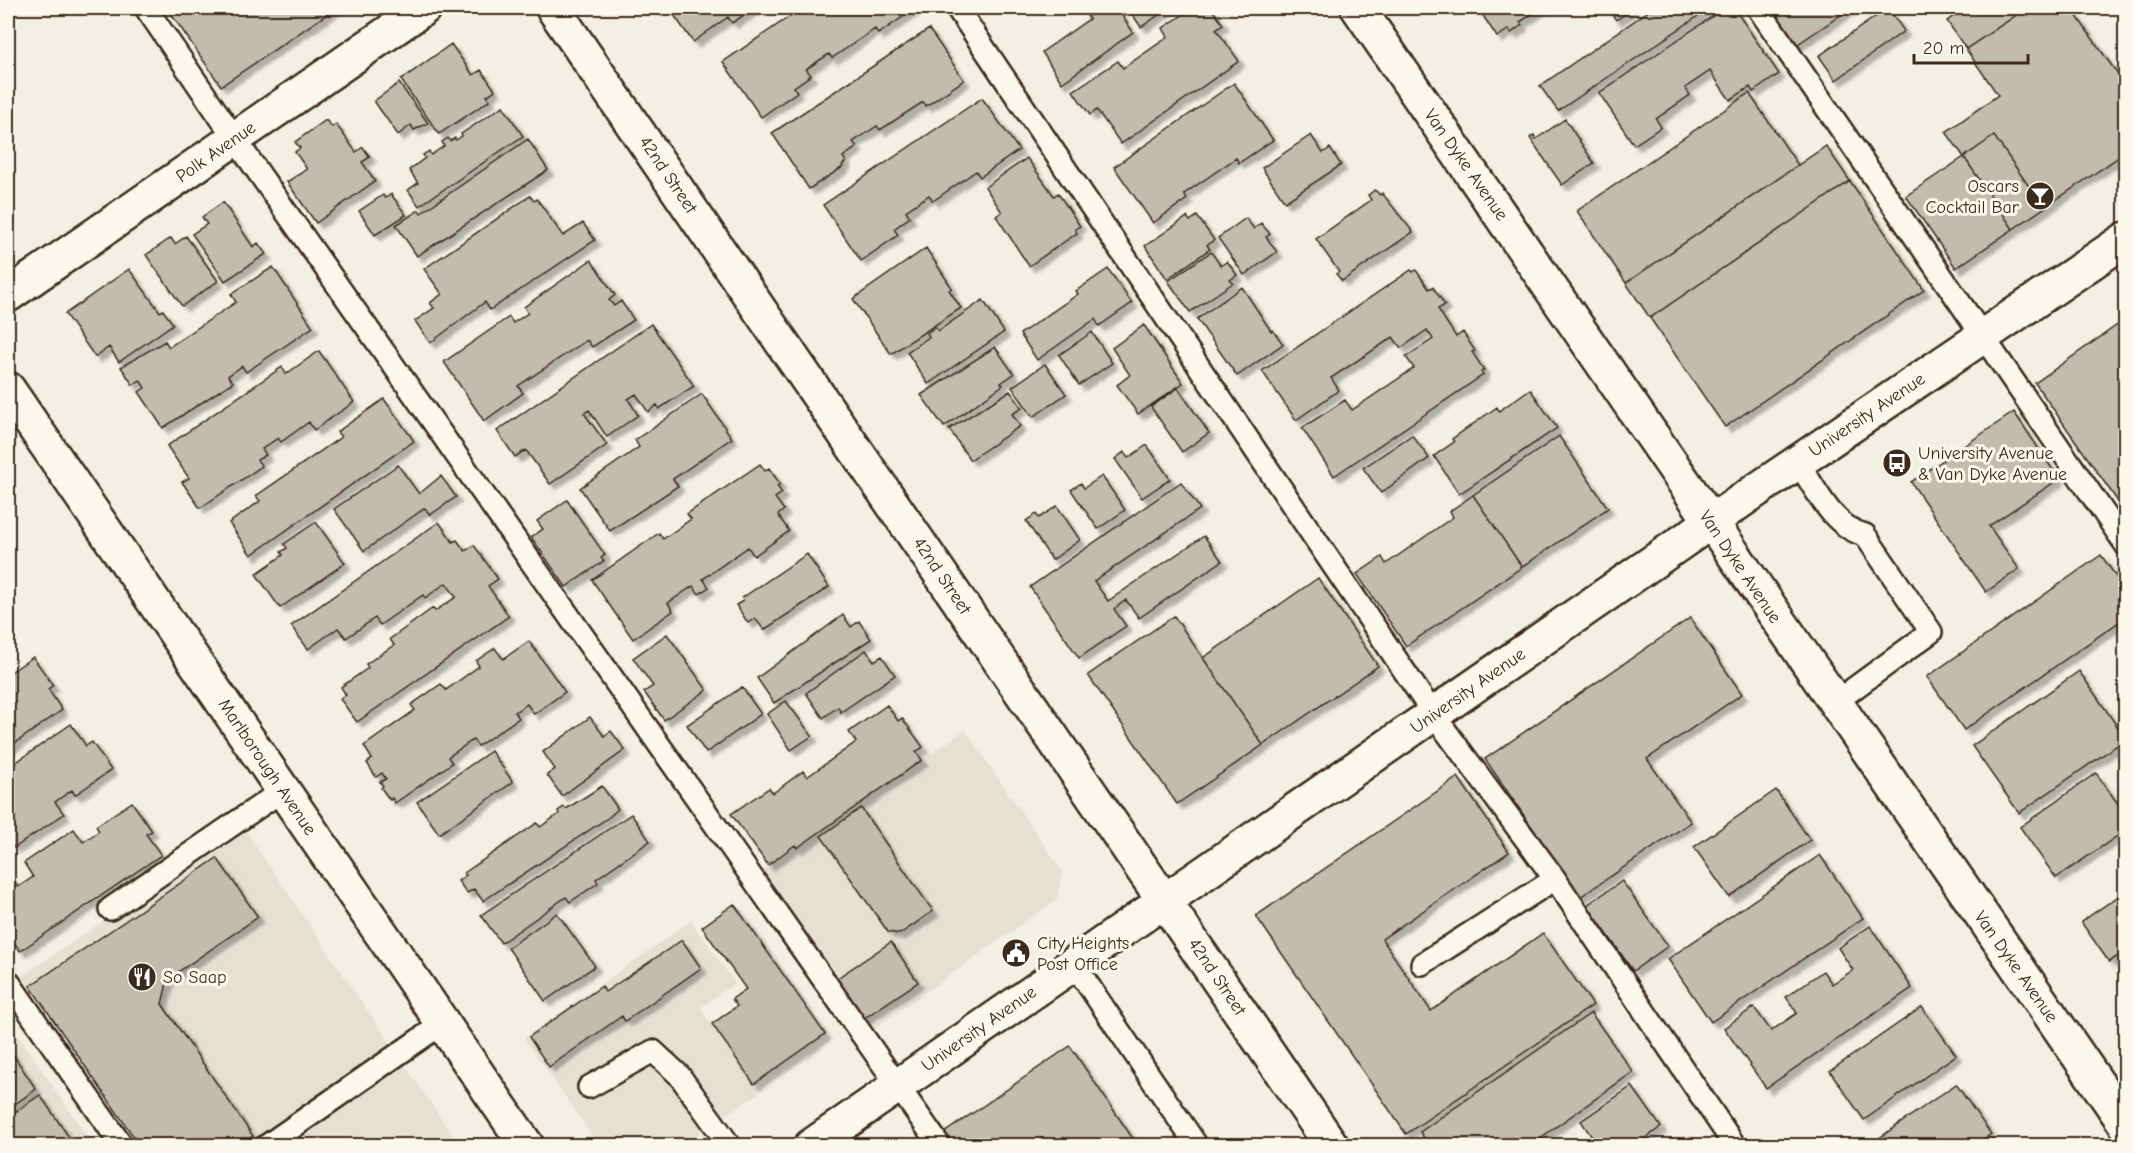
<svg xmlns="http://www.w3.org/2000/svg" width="2133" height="1153" font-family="'Comic Neue',sans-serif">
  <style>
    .built { fill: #e5dfd4 }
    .building { fill: #c3bbb0; stroke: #3b2a1e; stroke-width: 1.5; filter: url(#shadow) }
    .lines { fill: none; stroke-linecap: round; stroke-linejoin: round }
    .lane-casing { stroke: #3b2a1e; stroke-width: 26 }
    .street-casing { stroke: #3b2a1e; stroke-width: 38 }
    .primary-casing { stroke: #3b2a1e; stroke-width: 38 }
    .lane { stroke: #fbf7ec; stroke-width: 21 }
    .street { stroke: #fbf7ec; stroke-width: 33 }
    .primary { stroke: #fbf7ec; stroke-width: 33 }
    .labels { text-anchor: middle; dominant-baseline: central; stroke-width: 6; stroke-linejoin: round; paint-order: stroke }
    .street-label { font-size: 18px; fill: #3b2a1e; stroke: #fbf7ec }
    .poi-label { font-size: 18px; fill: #3b2a1e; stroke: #fbf7ec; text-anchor: start }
  </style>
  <defs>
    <filter id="shadow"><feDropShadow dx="5.5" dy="5.5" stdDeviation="1.5" flood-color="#0004"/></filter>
  </defs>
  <rect width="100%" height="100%" fill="#f3efe4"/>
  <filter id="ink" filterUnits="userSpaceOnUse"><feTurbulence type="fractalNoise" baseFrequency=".0167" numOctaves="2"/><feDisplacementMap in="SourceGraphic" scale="12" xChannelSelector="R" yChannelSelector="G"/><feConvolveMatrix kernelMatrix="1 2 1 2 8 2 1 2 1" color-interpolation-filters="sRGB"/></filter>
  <g filter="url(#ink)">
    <!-- built -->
    <path class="built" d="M965,730L1063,872L1057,899L868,1033L757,874Z
      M243,827L459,1145H138L22,976Z
      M691,921L735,983L700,1008L759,1093L681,1145H599L524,1038Z
      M8,1021L93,1145H8Z"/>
    <!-- building -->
    <path class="building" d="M167,8H336L221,86Z
      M669,8H755L732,23L728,17L693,42Z
      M802,8H916L878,34L875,29L832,58L829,54L806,69L811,75L794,87L797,92L761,117L723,62Z
      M1105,8H1117L1133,32L1062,83L1042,52L1089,19L1087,16Z
      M1128,8H1169L1141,27Z
      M1193,8H1211L1223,24L1216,29L1239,61L1121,144L1097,110L1090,115L1073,91L1118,61L1123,68L1168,37L1163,28Z
      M1478,8H1539L1540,9L1520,22L1522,25L1511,33L1509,29L1497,37Z
      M1608,8H1634L1616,20Z
      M1653,8H1710L1558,111L1540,86Z
      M1725,8H1734L1779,74L1753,92L1750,87L1730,100L1710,71L1685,88L1690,95L1656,119L1661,127L1634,145L1599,93Z
      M1765,8H1851L1792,48Z
      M1888,8L1904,31L1836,80L1819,56Z
      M1965,8H2027L1966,49L1947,21Z
      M2027,8H2071L2126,86V152L2044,208L1994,136L1964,157L1946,132L1998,95L1966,49Z
      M929,29L964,80L926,106L923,102L880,130L877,126L853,142L857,147L843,157L846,162L842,165L843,167L809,189L772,133Z
      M451,44L473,75L481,70L495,90L487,96L490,100L439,134L401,80Z
      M399,83L428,123L414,130L411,125L398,135L374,101Z
      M1234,83L1273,140L1239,163L1236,158L1184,194L1187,199L1153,223L1114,167Z
      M1749,93L1798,165L1626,283L1577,211Z
      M982,98L1019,150L980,177L976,171L933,201L929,195L906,211L910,217L894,229L898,235L861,261L823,205Z
      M503,106L523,136L419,206L408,190L418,183L409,170L425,158L423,155L429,151L431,155L444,146L442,142L448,138L450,141L455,138L456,140L462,136L461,134Z
      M1565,119L1594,163L1562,185L1530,138L1534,135L1536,139Z
      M326,120L332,127L336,124L356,152L363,147L370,157L362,162L375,181L316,223L287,182L307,169L295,152L300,148L295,142Z
      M1311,135L1323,153L1330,148L1341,165L1285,202L1262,168Z
      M1994,136L2044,208L2013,229L1964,157Z
      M528,139L548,170L417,256L396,225L419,210L421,213Z
      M1826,146L1850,181L1650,318L1626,283Z
      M1964,157L2013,229L1956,268L1906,196Z
      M1027,158L1054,196L1058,193L1080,226L1075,229L1077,233L1029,266L996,216L1002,212L985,187Z
      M1850,181L1924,290L1725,427L1650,318Z
      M1375,190L1380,195L1382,193L1413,232L1342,281L1336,274L1339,272L1316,239L1371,200L1368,195Z
      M391,194L406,215L375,235L359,211L383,195L385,198Z
      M530,196L534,201L537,199L563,236L583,223L595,240L490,310L485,302L430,343L415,321L434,308L430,303L442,294L424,269Z
      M223,202L253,247L258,243L266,254L225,281L192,234L207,224L202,217Z
      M1197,216L1214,240L1207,245L1210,249L1167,279L1145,246L1187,217L1190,221Z
      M1246,218L1254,229L1261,223L1270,234L1266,237L1277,252L1244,275L1218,238Z
      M186,236L218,281L182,306L146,255L171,238L175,244Z
      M926,248L952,288L949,290L961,308L891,354L853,299Z
      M1211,252L1221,266L1227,261L1237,275L1230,280L1233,283L1190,312L1168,281Z
      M591,260L615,295L609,300L614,306L621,301L634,320L592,347L587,340L518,386L523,393L484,421L444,362L509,317L513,323L528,313L524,307Z
      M273,267L313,327L246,372L242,366L228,376L233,382L163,428L139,392L145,388L140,380L133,385L121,367L165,341L169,347L236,302L231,294Z
      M129,269L160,312L163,310L173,324L119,362L109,347L95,357L65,314Z
      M1108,269L1132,303L1099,326L1095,319L1037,360L1020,334L1078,294L1076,291Z
      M1411,270L1413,272L1416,270L1429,289L1433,287L1445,305L1438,309L1456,337L1463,332L1475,351L1472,352L1484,370L1481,372L1483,375L1334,476L1302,428L1345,400L1352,410L1414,368L1406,357L1433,339L1427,330L1401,348L1393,337L1331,378L1339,390L1296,420L1262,371Z
      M1242,287L1271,331L1273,330L1283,344L1237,376L1197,319Z
      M983,300L1004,332L928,384L907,352L929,337L927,333L935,327L938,331Z
      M2126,319V513L2035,383Z
      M651,324L694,386L659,409L657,405L648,412L636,394L628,399L638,415L607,437L589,410L584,413L607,445L550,484L526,450L515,457L497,431Z
      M1144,325L1183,383L1138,414L1117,385L1130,375L1112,348Z
      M1092,332L1112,363L1079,385L1059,355Z
      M995,347L1014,374L1001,383L1003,385L944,427L921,395Z
      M319,351L354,402L314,430L309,422L281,442L278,438L262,449L266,455L257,460L262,466L200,508L182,482L189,478L167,446L282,367L286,374Z
      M1045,364L1066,394L1033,417L1012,387Z
      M1178,388L1209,433L1182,452L1151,407Z
      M1530,389L1557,428L1459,494L1434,456L1454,442L1452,439L1497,407L1499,411Z
      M1010,391L1022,408L1012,414L1020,426L970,460L949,429Z
      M702,394L732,438L673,479L678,486L610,531L580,488L639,447L635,440Z
      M384,399L414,441L251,555L229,523L260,501L256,496L341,437L337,432Z
      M2014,412L2059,479L1989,526L2019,569L1986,592L1911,482Z
      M1412,435L1429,458L1381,493L1363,468Z
      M1559,436L1608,508L1522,567L1473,495Z
      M1147,445L1170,479L1142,498L1115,459L1124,452L1128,458Z
      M760,464L765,471L769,468L780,484L777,486L782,493L775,498L784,510L778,515L789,531L754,556L748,547L703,579L709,587L699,594L693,586L668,603L673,611L633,639L592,580L659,533L663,539L691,519L687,514Z
      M398,465L419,494L441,476L456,497L430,515L425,508L364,551L334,509Z
      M1102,476L1125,510L1098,529L1071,490L1081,483L1084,488Z
      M1181,482L1200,509L1094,581L1108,601L1204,536L1222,561L1139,618L1126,600L1114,609L1126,626L1079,658L1030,587Z
      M1473,495L1522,567L1406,646L1357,574L1382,557L1386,564L1453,517L1450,511Z
      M567,500L605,555L601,558L604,561L566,587L531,537L543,529L537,521Z
      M1057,506L1080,540L1052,560L1026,521L1036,514L1039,518Z
      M316,522L345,563L280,608L256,574L283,555L281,552L287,548L284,544Z
      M439,522L453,542L457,540L465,551L474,545L498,579L488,586L509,616L357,722L340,699L346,695L341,687L368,668L366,664L394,645L390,639L433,608L435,611L456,597L446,583L425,598L423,595L380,625L375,618L346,638L338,628L308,649L291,626Z
      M807,554L829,587L764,630L755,618L748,623L736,605L743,601L742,598Z
      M2101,555L2126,591V617L1964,730L1927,677Z
      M1318,578L1378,666L1263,745L1203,658Z
      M843,615L851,627L859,621L871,639L774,703L757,678Z
      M1174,616L1263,745L1177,804L1088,675Z
      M1690,618L1742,694L1647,759L1691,822L1580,897L1485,759Z
      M667,634L707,690L664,720L644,692L653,686L633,658Z
      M529,641L565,692L534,714L527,704L515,712L519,718L478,746L473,740L448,757L452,763L395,803L392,798L390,800L381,788L383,786L380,782L386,779L382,773L376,777L367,763L372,759L364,746L415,710L411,705L441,684L446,690L479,666L476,661L495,648L503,659Z
      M866,650L874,661L882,656L895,675L841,712L838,707L823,718L806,693Z
      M33,657L53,685L48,689L62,710L8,748V674Z
      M2079,671L2126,739L2019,813L1972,746Z
      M742,687L761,714L706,753L687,725Z
      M786,701L812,736L791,750L767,714Z
      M887,705L898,721L902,718L923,747L916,752L922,760L797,848L795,845L768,865L731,814L769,788L773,793L803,771L807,777L856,742L849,732Z
      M590,717L604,736L611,731L625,750L562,796L547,775L555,769L543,752Z
      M71,724L86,746L92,742L111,770L75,795L72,790L55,802L64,814L14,848L8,839V768Z
      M491,751L513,782L439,834L417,802Z
      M2096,773L2126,815V830L2056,878L2020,827Z
      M1458,777L1509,852L1382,939L1431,1011L1543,933L1593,1005L1406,1134L1256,916Z
      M602,786L618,809L609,817L483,901L474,889L467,893L458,881L466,875L464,873L537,823L540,827L559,814L558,811L564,807L566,809Z
      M1776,790L1810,840L1729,897L1694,847Z
      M132,802L152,831L146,834L161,855L20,951L8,933V874L18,887L33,877L24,863L74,829L83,842L99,831L96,826Z
      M861,808L933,911L900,934L888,932L821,836Z
      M631,814L650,841L596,879L598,883L570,902L566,897L501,943L481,915Z
      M1820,855L1863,918L1711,1022L1668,959Z
      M217,858L258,917L168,979L162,1004L253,1136L239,1146H140L30,986Z
      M1622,881L1668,946L1633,971L1587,905Z
      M2126,891V951L2109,962L2081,922Z
      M734,904L825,1034L754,1084L712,1024L737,1006L732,999L746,989L702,927Z
      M557,913L595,966L545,1001L508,948Z
      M1870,926L1912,988L1766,1088L1724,1028L1754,1007L1771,1031L1797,1013L1786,997L1823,971L1832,984L1853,970L1838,948Z
      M682,940L701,968L625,1021L622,1016L549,1067L529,1037L602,986L605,992Z
      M891,942L918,982L860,1021L833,981Z
      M1922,1007L1956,1055L1864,1120L1830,1071Z
      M1591,1013L1633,1072L1529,1146H1429L1420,1132Z
      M1070,1046L1138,1146H948L941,1135Z
      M8,1047L36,1089L8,1109Z
      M1956,1084L1991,1134L1974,1146H1868Z
      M1632,1086L1661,1127L1634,1146H1598L1581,1121Z
      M40,1095L73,1143L70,1146H8V1117Z"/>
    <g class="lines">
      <!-- lane casing -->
      <g class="lane-casing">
        <path id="lane" d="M146,8L235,139L940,1146
          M957,8L1434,715L1555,879L1735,1146
          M1758,8L2126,545
          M1798,462C1816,489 1832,527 1865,535L1931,632L1834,703
          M110,909L283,790
          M1074,964L1197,1146
          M1422,964L1555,879
          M8,981L122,1146
          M589,1087L653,1051L679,1075L730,1146
          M266,1146L443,1023"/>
      </g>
      <!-- street casing -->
      <g class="street-casing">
        <path id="street" d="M553,8L1332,1146
          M1358,8L2126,1125
          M8,295L424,8
          M8,389L527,1146"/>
      </g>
      <!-- primary casing -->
      <g class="primary-casing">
        <path id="primary" d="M811,1146L1751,494L2126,239"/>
      </g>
      <!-- lane -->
      <use href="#lane" class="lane"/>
      <!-- street -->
      <use href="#street" class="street"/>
      <!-- primary -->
      <use href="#primary" class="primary"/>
    </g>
  </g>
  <!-- icons -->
  <defs>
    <g id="bar-disc" transform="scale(1.5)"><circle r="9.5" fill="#3b2a1e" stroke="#fbf7ec"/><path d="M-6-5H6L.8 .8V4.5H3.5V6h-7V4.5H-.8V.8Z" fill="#fff"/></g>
    <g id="bus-disc" transform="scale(1.5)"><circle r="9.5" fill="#3b2a1e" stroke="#fbf7ec"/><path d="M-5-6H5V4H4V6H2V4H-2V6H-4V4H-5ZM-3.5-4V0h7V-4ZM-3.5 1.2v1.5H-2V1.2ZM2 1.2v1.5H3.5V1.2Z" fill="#fff"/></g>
    <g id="civic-disc" transform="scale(1.5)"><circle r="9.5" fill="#3b2a1e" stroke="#fbf7ec"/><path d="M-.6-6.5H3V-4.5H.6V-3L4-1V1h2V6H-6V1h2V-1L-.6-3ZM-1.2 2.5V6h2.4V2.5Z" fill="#fff"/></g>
    <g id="restaurant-disc" transform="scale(1.5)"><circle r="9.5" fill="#3b2a1e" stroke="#fbf7ec"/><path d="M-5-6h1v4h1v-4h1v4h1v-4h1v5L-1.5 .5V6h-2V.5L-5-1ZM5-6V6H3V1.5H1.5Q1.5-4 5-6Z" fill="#fff"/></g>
  </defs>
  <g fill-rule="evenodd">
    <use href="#bar-disc" x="2040" y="196"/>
    <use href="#bus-disc" x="1897" y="463"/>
    <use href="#civic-disc" x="1016" y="953"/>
    <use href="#restaurant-disc" x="142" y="977"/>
  </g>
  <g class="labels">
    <!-- street labels -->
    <g class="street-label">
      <text transform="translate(216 152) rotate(-35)">Polk Avenue</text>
      <text transform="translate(1466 165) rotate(55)">Van Dyke Avenue</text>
      <text transform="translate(668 175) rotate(56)">42nd Street</text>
      <text transform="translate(1867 415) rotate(-34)">University Avenue</text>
      <text transform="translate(1740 567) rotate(56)">Van Dyke Avenue</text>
      <text transform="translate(942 576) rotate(56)">42nd Street</text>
      <text transform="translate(1468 691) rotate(-35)">University Avenue</text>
      <text transform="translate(267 767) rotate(56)">Marlborough Avenue</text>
      <text transform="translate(2016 967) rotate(55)">Van Dyke Avenue</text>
      <text transform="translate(1217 977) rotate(56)">42nd Street</text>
      <text transform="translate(979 1029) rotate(-35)">University Avenue</text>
    </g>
    <!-- poi labels -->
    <g class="poi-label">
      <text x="2019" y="186" text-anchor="end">Oscars<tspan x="2019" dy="21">Cocktail Bar</tspan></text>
      <text x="1918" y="453">University Avenue<tspan x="1918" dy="21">&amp; Van Dyke Avenue</tspan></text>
      <text x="1037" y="943">City Heights<tspan x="1037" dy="21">Post Office</tspan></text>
      <text x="163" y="977">So Saap</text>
    </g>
  </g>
  <!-- margin -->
  <rect width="2133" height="1153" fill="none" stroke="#fbf7ec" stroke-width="30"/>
  <rect x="15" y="15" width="2103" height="1123" fill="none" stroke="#3b2a1e" stroke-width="2" filter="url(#ink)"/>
  <!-- scale -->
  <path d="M1914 54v9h114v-9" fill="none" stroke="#3b2a1e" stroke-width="3"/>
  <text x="1923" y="54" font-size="18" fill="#3b2a1e" stroke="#fbf7ec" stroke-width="4.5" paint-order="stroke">20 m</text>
</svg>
